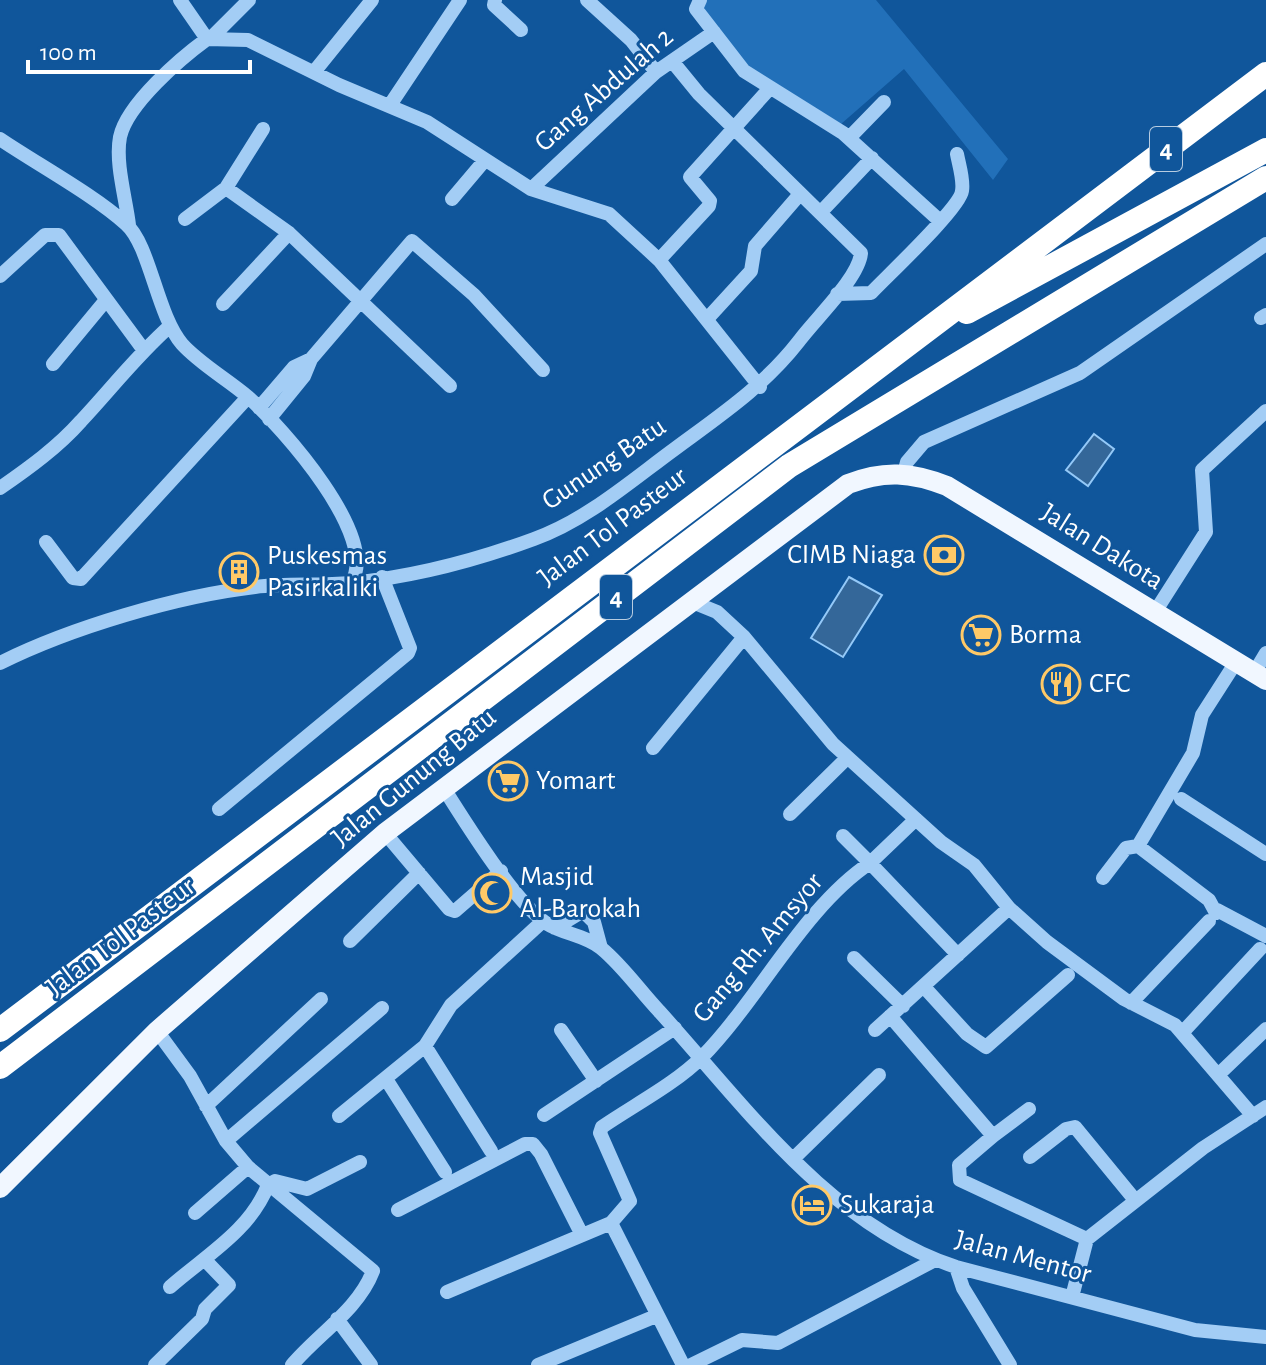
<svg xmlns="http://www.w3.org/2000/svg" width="1266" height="1365" font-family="'Alegreya Sans',sans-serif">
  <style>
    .green { fill: #2270b9 }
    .water { fill: #346799; stroke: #94c9f8; stroke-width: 2 }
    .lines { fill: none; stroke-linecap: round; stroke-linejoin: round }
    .minor { stroke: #a3cdf5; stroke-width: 14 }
    .major { stroke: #f1f7ff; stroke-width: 20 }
    .highway { stroke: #fff; stroke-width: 24 }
    .labels { text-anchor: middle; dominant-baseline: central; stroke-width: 6; stroke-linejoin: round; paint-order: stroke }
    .shield { fill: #10569b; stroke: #b7cce1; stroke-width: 2 }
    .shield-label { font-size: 26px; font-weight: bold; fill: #fff }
    .street-label { font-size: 28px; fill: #fff; stroke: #10569b }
    .poi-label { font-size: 28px; fill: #fff; stroke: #10569b; text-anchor: start }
  </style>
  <rect width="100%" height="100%" fill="#10569b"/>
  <!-- green -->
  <path class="green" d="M703,0H876L1008,159L993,180L904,69L841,124L746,65L698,8Z"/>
  <!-- water -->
  <path class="water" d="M1094,434L1114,449L1088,486L1066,470Z
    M849,577L882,595L843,657L811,638Z"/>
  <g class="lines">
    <!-- minor -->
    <path class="minor" d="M180,0L207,39
      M495,0L494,5L521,30
      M587,0L631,40L656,72
      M700,0L696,9L744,71L843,133L940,221
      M211,38L249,0
      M314,72L372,0
      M390,105L460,0
      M849,138L884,102
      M0,139C37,164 94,195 126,224C150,245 157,315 182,344C200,364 227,379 248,397C282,427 381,538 351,583
      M226,188L263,129
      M531,189L656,72L714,32
      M452,199L485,160
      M821,212L872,158
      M185,219L226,188L289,233L450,386
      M129,225C126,199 115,163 120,137C127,104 181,58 207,39L248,40L339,85L427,122L531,189L609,214L659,260L760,387
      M659,260L709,206L710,201L690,177L770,88
      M0,276L45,235H59L143,349
      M837,294L871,293C887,276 960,208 962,191C964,180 959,165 957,154
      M223,304L289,233
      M1261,318L1266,315
      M707,319L751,271L755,246L800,194
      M53,364L106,300
      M259,408L294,367L311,359
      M269,419L304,376L311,359L412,241L474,295L543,370
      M904,473L907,462L924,442L1080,373L1266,244
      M0,488C29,468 58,447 81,421C111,389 137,355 170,326
      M46,542L73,578L81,579L248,397
      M690,601L717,612L744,637L833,744L941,842L974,865L1009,908L875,1030
      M1155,612L1206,532L1202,470L1266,411
      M0,663C70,628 177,596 255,587C287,583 319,586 351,583C412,577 477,560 534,539C587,520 632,480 676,448C722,414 764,386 799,341C815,319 859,278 861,253L699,94L672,61
      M1254,673L1266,653
      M653,748L744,637
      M443,787C465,822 514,901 546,923C563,934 585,935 601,948C623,966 640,991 659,1011C745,1106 829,1225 956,1267L1195,1330L1266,1337
      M1181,799L1266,854
      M219,809L408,653L410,648L382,577
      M790,814L847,758
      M385,833L449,909L455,911L501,871
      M843,836L870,863L916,819
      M1138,846L1209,900L1216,913
      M1103,878L1126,848L1138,846L1193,753L1202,715L1236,662
      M1009,908L1047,942L1124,999L1175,1025L1253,1116
      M1217,910L1266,936
      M555,928L583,911L594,922L601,948
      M350,941L419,873
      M854,958L903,1006
      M925,988L967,1034L986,1047L1068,975
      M1131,1003L1209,921
      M890,1016L993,1136L1029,1109
      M561,1030L596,1081
      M157,1031L190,1076L226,1141L248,1167L373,1271C358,1310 318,1334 292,1365
      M1182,1033L1260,949
      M425,1046L491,1151
      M1218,1075L1266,1029
      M386,1079L445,1172
      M206,1106L321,999
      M544,1115L675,1028
      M339,1116L425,1046L451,1005L543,921
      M993,1136L959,1165L960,1180L1087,1239
      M226,1141L382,1008
      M1030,1157L1066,1129L1075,1127L1135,1200
      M793,1159L879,1075
      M268,1185L275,1181L307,1189L360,1162
      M398,1210L525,1144H533L541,1154L581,1233
      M195,1213L248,1167
      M611,1223L630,1201L600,1133L602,1127C634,1105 675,1084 702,1057C759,999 804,907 870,863L958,955
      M956,1267L963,1288L1010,1365
      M170,1287C205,1256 250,1231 268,1185
      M447,1292L611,1223L683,1365
      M1072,1297L1087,1239L1203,1148L1266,1107
      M337,1319L371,1365
      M155,1365L202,1319L205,1309L229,1285L205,1260
      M538,1365L656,1316
      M691,1365L742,1340L778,1343L935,1260"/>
    <!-- major -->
    <path class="major" d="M0,1188L157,1031L385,833L848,484C884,470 911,472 947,486L1266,680"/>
    <!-- highway -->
    <path class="highway" d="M967,312L1266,150
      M0,1030L1266,74
      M0,1067L789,466L1266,178"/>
  </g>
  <!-- icons -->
  <defs>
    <g id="bank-ring" transform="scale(2)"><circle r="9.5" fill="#10569b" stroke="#ffc967" stroke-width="1.5"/><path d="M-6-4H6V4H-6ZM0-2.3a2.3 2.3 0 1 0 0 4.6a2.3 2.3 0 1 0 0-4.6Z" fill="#ffc967"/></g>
    <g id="building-ring" transform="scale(2)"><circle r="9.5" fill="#10569b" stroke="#ffc967" stroke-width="1.5"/><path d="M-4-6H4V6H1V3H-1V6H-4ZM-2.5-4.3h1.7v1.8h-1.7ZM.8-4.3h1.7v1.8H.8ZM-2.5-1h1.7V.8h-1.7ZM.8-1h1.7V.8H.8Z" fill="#ffc967"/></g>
    <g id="supermarket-ring" transform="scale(2)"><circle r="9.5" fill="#10569b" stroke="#ffc967" stroke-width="1.5"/><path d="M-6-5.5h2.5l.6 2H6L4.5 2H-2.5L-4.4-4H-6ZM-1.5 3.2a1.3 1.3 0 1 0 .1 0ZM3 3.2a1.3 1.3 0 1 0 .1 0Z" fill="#ffc967"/></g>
    <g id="restaurant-ring" transform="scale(2)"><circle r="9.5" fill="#10569b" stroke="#ffc967" stroke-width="1.5"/><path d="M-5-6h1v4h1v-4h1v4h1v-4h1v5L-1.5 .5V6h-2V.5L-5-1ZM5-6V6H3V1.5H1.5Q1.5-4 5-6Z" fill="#ffc967"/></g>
    <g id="mosque-ring" transform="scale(2)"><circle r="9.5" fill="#10569b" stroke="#ffc967" stroke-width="1.5"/><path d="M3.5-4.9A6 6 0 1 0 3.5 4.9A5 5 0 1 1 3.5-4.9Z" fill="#ffc967"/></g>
    <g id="hotel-ring" transform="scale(2)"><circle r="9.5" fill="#10569b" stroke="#ffc967" stroke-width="1.5"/><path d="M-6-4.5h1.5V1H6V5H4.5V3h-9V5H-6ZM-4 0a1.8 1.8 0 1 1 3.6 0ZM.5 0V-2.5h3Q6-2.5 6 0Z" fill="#ffc967"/></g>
  </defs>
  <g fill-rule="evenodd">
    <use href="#bank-ring" x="944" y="555"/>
    <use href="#building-ring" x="239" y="572"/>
    <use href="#supermarket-ring" x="981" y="635"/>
    <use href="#restaurant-ring" x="1061" y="684"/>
    <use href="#supermarket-ring" x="508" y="781"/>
    <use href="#mosque-ring" x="492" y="893"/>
    <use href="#hotel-ring" x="812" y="1205"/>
  </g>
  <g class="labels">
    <!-- shield labels -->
    <g class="shield">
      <rect x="1150" y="127" width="32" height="44" rx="6"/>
      <rect x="600" y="575" width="32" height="44" rx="6"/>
    </g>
    <g class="shield-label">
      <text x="1166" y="149">4</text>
      <text x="616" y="597">4</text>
    </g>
    <!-- street labels -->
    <g class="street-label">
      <text transform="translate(604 90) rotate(-41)">Gang Abdulah 2</text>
      <text transform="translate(604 464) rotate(-34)">Gunung Batu</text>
      <text transform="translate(613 527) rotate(-37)">Jalan Tol Pasteur</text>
      <text transform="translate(1102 547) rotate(32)">Jalan Dakota</text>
      <text transform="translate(414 778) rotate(-39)">Jalan Gunung Batu</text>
      <text transform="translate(121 937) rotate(-37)">Jalan Tol Pasteur</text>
      <text transform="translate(758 948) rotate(-50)">Gang Rh. Amsyor</text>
      <text transform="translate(1023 1257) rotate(15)">Jalan Mentor</text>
    </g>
    <!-- poi labels -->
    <g class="poi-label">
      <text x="916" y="555" text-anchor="end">CIMB Niaga</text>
      <text x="267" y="556">Puskesmas<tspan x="267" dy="32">Pasirkaliki</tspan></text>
      <text x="1009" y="635">Borma</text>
      <text x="1089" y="684">CFC</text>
      <text x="536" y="781">Yomart</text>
      <text x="520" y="877">Masjid<tspan x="520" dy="32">Al-Barokah</tspan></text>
      <text x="840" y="1205">Sukaraja</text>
    </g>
  </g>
  <!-- scale -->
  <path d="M28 60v12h222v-12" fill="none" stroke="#ffffff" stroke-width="4"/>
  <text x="40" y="60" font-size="24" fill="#ffffff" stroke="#10569b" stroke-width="6" paint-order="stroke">100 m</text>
</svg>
